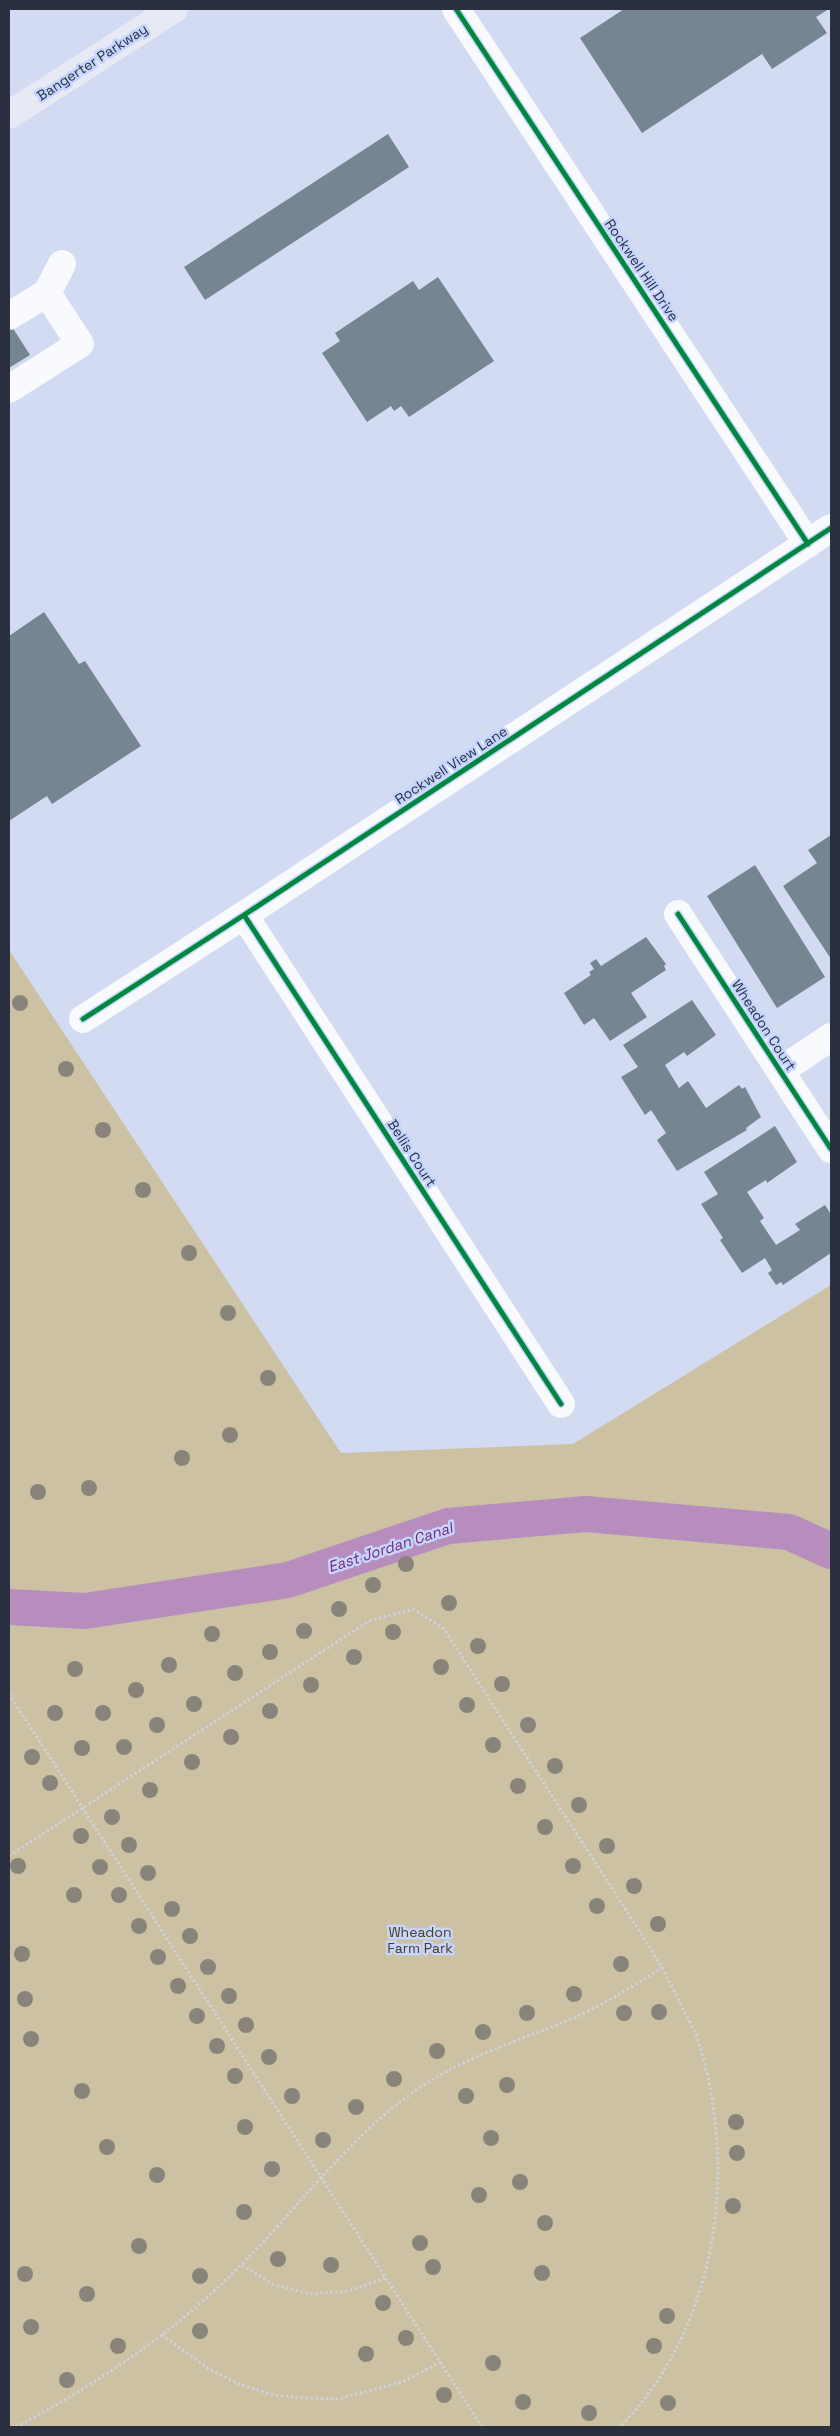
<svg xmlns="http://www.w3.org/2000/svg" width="840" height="2436" font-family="'Space Grotesk',sans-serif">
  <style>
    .green { fill: #ccc1a3 }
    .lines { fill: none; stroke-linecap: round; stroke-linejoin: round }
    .canal { stroke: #b78dbd; stroke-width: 36 }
    .building { fill: #768592 }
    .path { stroke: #d0d2d9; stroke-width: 3; stroke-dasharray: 2.5 2.5; stroke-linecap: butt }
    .minor { stroke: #f8fafd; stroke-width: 28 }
    .major { stroke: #e7eaf5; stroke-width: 28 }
    .cycleway-casing { stroke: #c6d5ff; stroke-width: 8 }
    .cycleway { stroke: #00873e; stroke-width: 5 }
    .tree { fill: #88847a }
    .labels { text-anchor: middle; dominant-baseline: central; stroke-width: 5; stroke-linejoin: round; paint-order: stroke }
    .street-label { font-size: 14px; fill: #2a3040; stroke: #c6d5ff }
    .park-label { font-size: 14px; fill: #4b3d18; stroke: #c6d5ff }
    .water-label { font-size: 15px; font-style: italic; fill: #762872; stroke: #c6d5ff }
  </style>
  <rect width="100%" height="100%" fill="#d3dbf2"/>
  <!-- green -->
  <path class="green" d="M9,950L341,1453L573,1444L831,1285V2427H9Z"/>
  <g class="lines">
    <!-- canal -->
    <path class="canal" d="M9,1607L85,1611L288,1580L448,1526L586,1514L789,1532L831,1551"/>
  </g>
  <!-- building -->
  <path class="building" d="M624,9H829L816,17L827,33L772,69L762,54L642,133L580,38Z
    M388,134L409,167L205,300L184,267Z
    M438,277L494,361L409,417L401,406L394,411L391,406L367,422L322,353L340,341L335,333L413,281L419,290Z
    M9,322L30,355L9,368Z
    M44,612L79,664L85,661L141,746L52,804L47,796L9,821V636Z
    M831,835V959L783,886L817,863L808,850Z
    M755,865L825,977L777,1008L707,896Z
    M646,937L666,964L664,966L666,970L631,993L647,1017L610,1041L594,1018L584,1025L564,993L591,975L589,972L594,969L590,963L596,959L601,966Z
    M692,1000L716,1035L687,1056L684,1052L665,1065L679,1088L688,1081L706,1108L739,1085L742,1089L745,1087L761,1117L746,1128L747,1130L677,1171L657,1140L666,1133L651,1110L645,1115L621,1077L638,1067L623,1045Z
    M775,1126L797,1162L767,1183L766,1180L747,1192L764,1218L760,1221L776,1245L800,1230L795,1224L825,1205L831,1214V1253L783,1285L781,1282L776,1285L768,1273L772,1270L765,1258L742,1273L720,1240L723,1238L701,1204L718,1194L704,1172Z"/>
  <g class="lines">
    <!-- path -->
    <path class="path" d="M9,1694L482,2427
      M9,1856L369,1621L413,1609L444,1629C498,1713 552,1796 606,1879C633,1921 661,1962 682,2007C687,2017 694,2028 698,2040C739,2171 718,2326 620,2427
      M242,2265L272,2284L310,2294L349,2291L385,2278
      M162,2335L209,2369L239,2384L274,2395L305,2398L338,2399L402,2382L441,2362
      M16,2427C99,2383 175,2332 241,2265C299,2207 347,2139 415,2091C462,2057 522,2040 576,2017C606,2003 635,1985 663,1967"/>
    <!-- minor -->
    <path class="minor" d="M456,9L808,544
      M9,316L47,293L62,264
      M9,389L80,344L47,293
      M678,914L831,1149
      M244,915L561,1404
      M83,1019L244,915L831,528
      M780,1071L831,1037"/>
    <!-- major -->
    <path class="major" d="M9,115L174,9"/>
    <!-- cycleway casing -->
    <g class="cycleway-casing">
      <path id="cycleway" d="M456,9L808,544
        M678,914L831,1149
        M244,915L561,1404
        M83,1019L244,915L831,528"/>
    </g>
    <!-- cycleway -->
    <use href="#cycleway" class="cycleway"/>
  </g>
  <!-- trees -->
  <g class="tree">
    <circle cx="20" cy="1003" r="8"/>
    <circle cx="66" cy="1069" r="8"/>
    <circle cx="103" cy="1130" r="8"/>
    <circle cx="143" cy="1190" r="8"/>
    <circle cx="189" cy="1253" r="8"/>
    <circle cx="228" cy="1313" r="8"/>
    <circle cx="268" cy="1378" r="8"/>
    <circle cx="230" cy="1435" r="8"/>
    <circle cx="182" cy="1458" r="8"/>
    <circle cx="89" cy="1488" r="8"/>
    <circle cx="38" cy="1492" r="8"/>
    <circle cx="406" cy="1564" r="8"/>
    <circle cx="373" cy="1585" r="8"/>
    <circle cx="449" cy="1603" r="8"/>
    <circle cx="339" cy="1609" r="8"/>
    <circle cx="304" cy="1631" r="8"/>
    <circle cx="393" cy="1632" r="8"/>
    <circle cx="212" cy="1634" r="8"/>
    <circle cx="478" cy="1646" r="8"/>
    <circle cx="270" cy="1652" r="8"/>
    <circle cx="354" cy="1657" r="8"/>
    <circle cx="169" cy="1665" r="8"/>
    <circle cx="441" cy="1667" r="8"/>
    <circle cx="75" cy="1669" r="8"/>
    <circle cx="235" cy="1673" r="8"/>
    <circle cx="502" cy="1684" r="8"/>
    <circle cx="311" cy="1685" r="8"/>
    <circle cx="136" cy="1690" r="8"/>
    <circle cx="194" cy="1704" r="8"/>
    <circle cx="467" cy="1705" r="8"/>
    <circle cx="270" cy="1711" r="8"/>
    <circle cx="55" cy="1713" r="8"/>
    <circle cx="103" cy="1713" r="8"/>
    <circle cx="157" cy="1725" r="8"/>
    <circle cx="528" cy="1725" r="8"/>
    <circle cx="231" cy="1737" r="8"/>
    <circle cx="493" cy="1745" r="8"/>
    <circle cx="124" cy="1747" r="8"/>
    <circle cx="82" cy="1748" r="8"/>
    <circle cx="32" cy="1757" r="8"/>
    <circle cx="192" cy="1762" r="8"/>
    <circle cx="555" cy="1766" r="8"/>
    <circle cx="50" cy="1783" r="8"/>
    <circle cx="518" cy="1786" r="8"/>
    <circle cx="150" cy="1790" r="8"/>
    <circle cx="579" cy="1805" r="8"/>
    <circle cx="112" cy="1817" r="8"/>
    <circle cx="545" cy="1827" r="8"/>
    <circle cx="81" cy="1836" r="8"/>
    <circle cx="129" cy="1845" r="8"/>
    <circle cx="607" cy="1846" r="8"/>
    <circle cx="18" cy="1866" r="8"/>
    <circle cx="573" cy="1866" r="8"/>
    <circle cx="100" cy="1867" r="8"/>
    <circle cx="148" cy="1873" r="8"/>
    <circle cx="634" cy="1886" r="8"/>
    <circle cx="74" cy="1895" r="8"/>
    <circle cx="119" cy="1895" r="8"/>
    <circle cx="597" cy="1906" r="8"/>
    <circle cx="172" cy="1909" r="8"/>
    <circle cx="658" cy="1924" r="8"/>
    <circle cx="139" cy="1926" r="8"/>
    <circle cx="190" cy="1936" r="8"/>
    <circle cx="22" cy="1954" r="8"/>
    <circle cx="158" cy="1957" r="8"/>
    <circle cx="621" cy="1964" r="8"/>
    <circle cx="208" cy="1967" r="8"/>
    <circle cx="178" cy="1986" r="8"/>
    <circle cx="574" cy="1994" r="8"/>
    <circle cx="229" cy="1996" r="8"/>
    <circle cx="25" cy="1999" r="8"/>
    <circle cx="659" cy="2012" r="8"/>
    <circle cx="527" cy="2013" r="8"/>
    <circle cx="624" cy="2013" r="8"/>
    <circle cx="197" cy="2016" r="8"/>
    <circle cx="246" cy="2025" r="8"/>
    <circle cx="483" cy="2032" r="8"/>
    <circle cx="31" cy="2039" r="8"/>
    <circle cx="217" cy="2046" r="8"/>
    <circle cx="437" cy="2051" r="8"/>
    <circle cx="269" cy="2057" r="8"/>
    <circle cx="235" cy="2076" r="8"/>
    <circle cx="394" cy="2079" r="8"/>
    <circle cx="507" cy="2085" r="8"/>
    <circle cx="82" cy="2091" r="8"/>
    <circle cx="292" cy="2096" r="8"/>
    <circle cx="466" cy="2096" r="8"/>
    <circle cx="356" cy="2107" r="8"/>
    <circle cx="736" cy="2122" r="8"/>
    <circle cx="245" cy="2127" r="8"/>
    <circle cx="491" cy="2138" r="8"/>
    <circle cx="323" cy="2140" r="8"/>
    <circle cx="107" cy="2147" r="8"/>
    <circle cx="737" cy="2153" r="8"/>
    <circle cx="272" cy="2169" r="8"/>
    <circle cx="157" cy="2175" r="8"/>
    <circle cx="520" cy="2182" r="8"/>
    <circle cx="479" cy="2195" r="8"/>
    <circle cx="733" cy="2206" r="8"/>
    <circle cx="244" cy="2212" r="8"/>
    <circle cx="545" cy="2223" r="8"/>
    <circle cx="420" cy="2243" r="8"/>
    <circle cx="139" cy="2246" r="8"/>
    <circle cx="278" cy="2259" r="8"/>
    <circle cx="331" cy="2265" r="8"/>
    <circle cx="433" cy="2267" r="8"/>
    <circle cx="542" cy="2273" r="8"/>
    <circle cx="25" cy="2274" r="8"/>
    <circle cx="200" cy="2276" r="8"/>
    <circle cx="87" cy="2294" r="8"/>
    <circle cx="383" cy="2303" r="8"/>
    <circle cx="667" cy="2316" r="8"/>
    <circle cx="31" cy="2327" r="8"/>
    <circle cx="200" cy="2331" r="8"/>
    <circle cx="406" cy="2338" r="8"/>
    <circle cx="118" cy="2346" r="8"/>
    <circle cx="654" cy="2346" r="8"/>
    <circle cx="366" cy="2354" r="8"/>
    <circle cx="493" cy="2363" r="8"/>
    <circle cx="67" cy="2380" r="8"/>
    <circle cx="444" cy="2395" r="8"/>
    <circle cx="523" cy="2402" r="8"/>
    <circle cx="668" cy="2403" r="8"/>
    <circle cx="589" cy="2413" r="8"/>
  </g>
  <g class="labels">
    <!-- street labels -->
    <g class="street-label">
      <text transform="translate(92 62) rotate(-33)">Bangerter Parkway</text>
      <text transform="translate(642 270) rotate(56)">Rockwell Hill Drive</text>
      <text transform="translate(451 765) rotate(-33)">Rockwell View Lane</text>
      <text transform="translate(764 1025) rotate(57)">Wheadon Court</text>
      <text transform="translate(412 1153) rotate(57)">Bellis Court</text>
    </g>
    <!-- park labels -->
    <g class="park-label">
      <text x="420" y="1932">Wheadon<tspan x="420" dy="16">Farm Park</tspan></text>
    </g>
    <!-- water labels -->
    <g class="water-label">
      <text transform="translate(390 1547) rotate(-18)">East Jordan Canal</text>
    </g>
  </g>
  <!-- border -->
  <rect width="840" height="2436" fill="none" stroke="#2a3040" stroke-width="20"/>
</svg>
